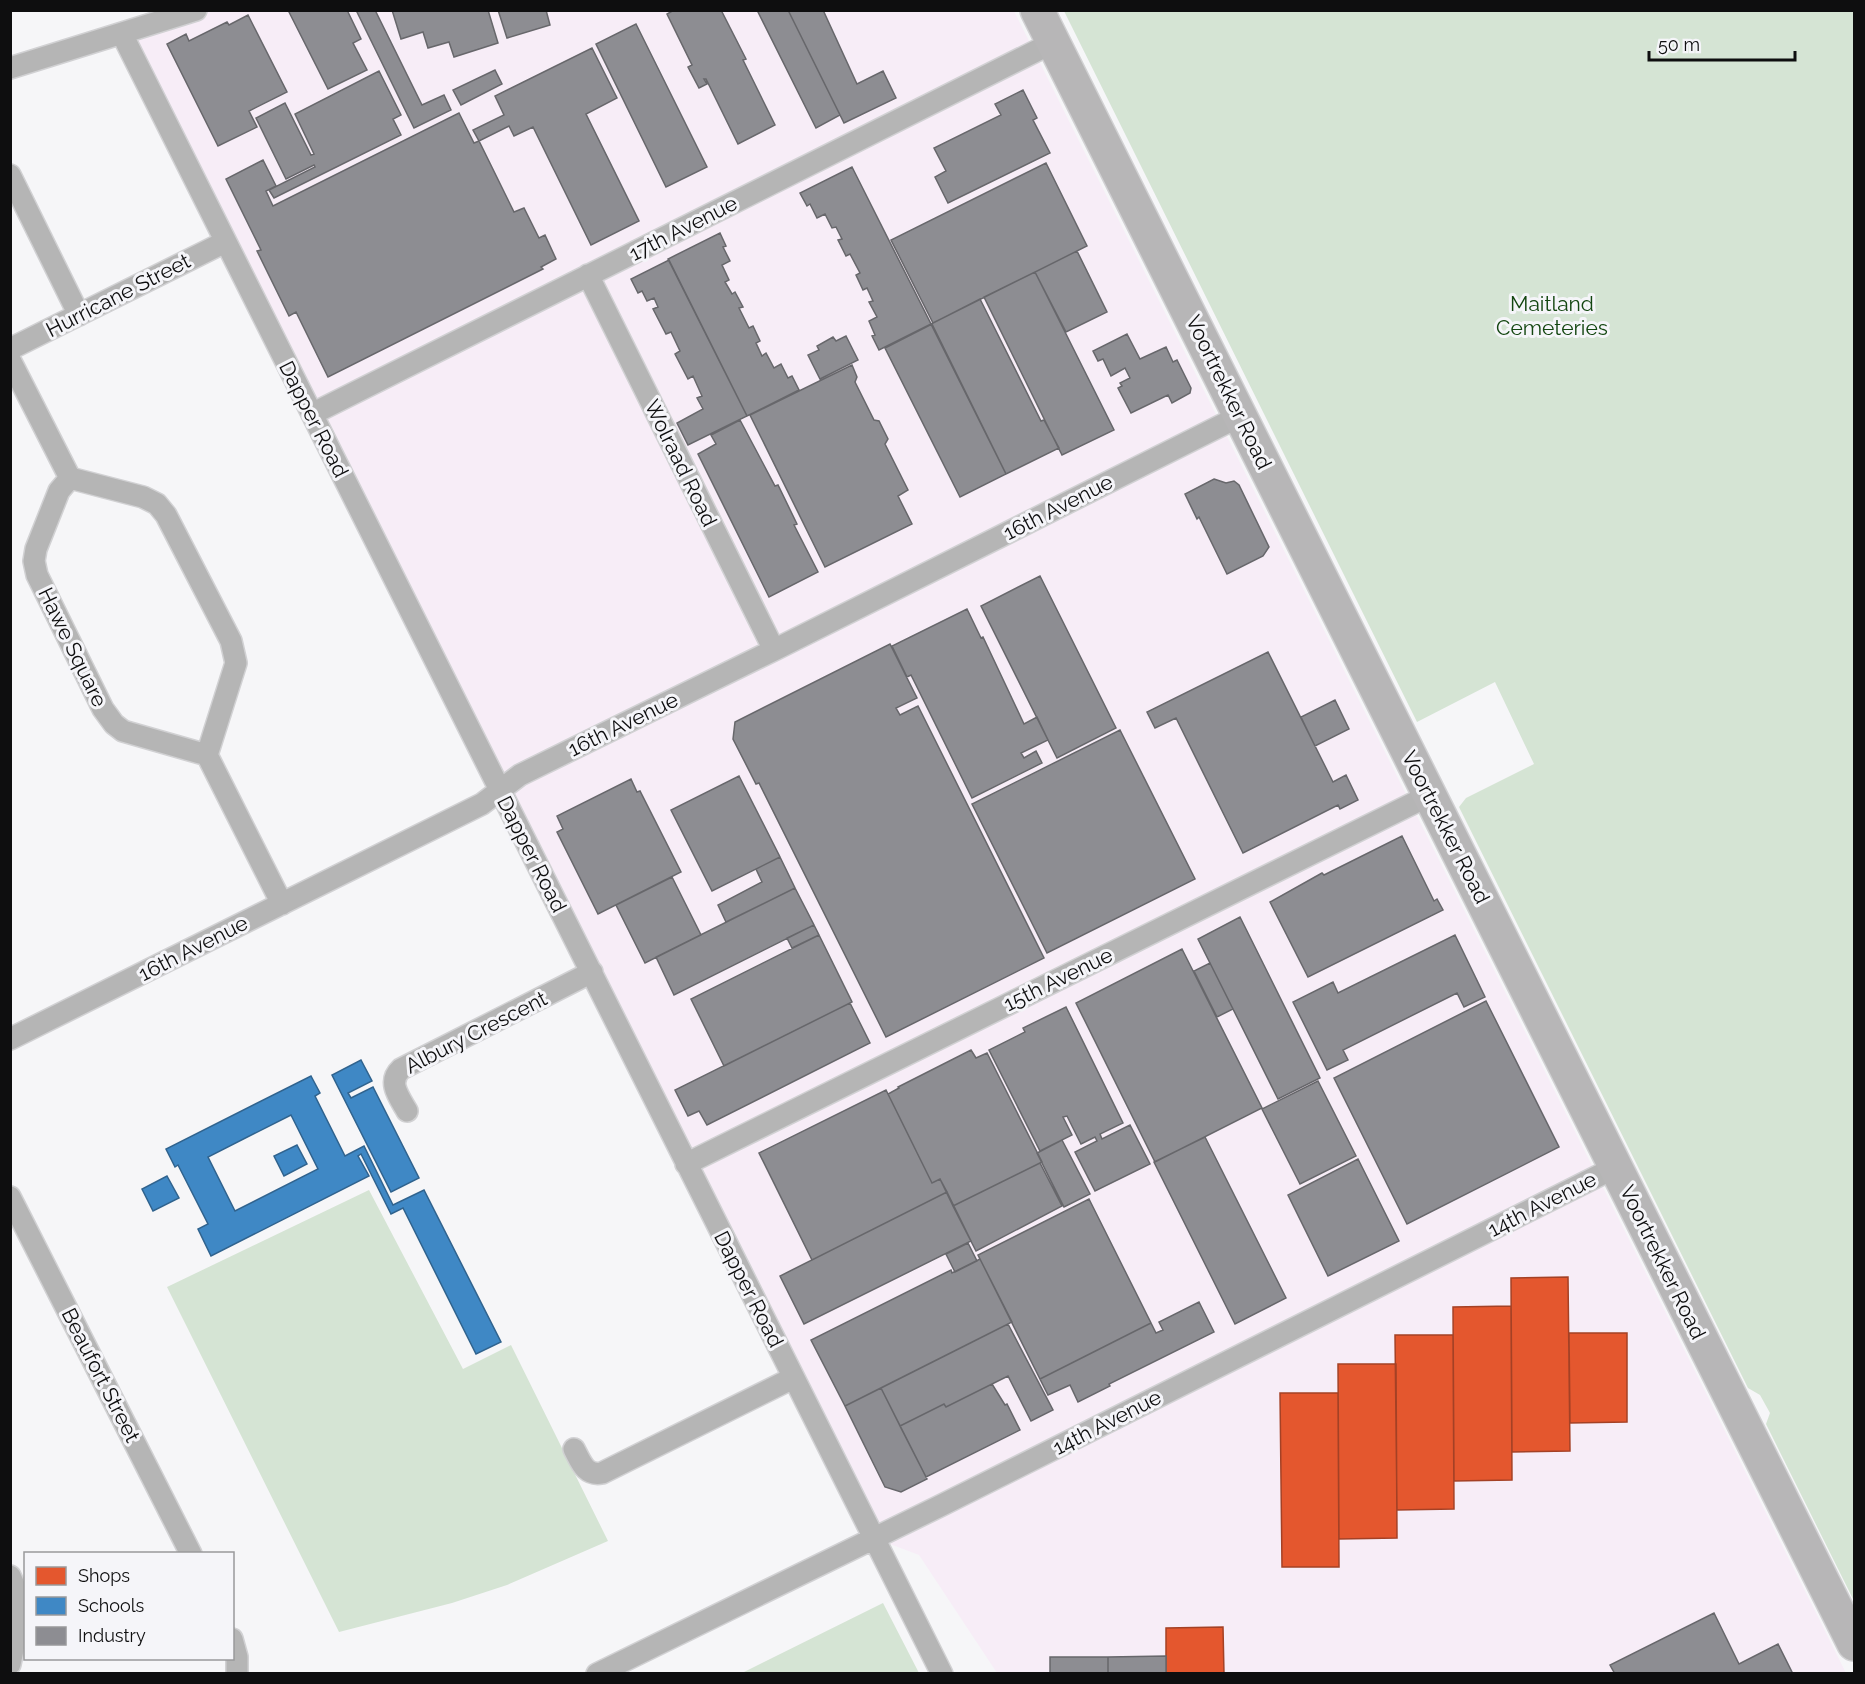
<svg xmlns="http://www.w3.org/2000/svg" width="1865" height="1684" font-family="Raleway,sans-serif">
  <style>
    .industrial { fill: #f7edf7 }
    .green { fill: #d5e4d4 }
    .shops { fill: #e4572e; stroke: #a44125; stroke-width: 1.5 }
    .schools { fill: #3f88c5; stroke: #30638e; stroke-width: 1.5; fill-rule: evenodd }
    .industry { fill: #8d8d92; stroke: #67676b; stroke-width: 1.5 }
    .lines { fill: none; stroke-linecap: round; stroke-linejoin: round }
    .minor-casing { stroke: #d1d1d3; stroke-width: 24 }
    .primary-casing { stroke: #d1d1d3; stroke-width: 36 }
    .minor { stroke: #b5b5b5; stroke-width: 21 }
    .primary { stroke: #b7b6b7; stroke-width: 33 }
    .labels { text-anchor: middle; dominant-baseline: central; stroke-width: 6; stroke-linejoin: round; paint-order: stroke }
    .street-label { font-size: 21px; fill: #0e0e0f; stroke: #f5f5f9 }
    .park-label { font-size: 21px; fill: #134610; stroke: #f5f5f9 }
  </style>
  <rect width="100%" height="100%" fill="#f6f6f8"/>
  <!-- industrial -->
  <path class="industrial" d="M200,10L1014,11L1846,1673H997L919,1555L874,1538L122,34Z"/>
  <!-- green -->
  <path class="green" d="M1064,11H1854V1601L1766,1424L1770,1413L1760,1395L1748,1388L1459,807L1466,798L1534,764L1495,682L1417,722Z
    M369,1190L463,1369L511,1345L608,1541L507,1585L452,1603L339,1632L167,1287Z
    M883,1603L919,1673H742Z"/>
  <!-- shops -->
  <path class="shops" d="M1568,1277L1570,1451L1512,1452L1511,1278Z
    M1511,1306L1512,1480L1454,1481L1453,1307Z
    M1569,1333H1627V1422L1570,1423Z
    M1395,1335H1453L1454,1509L1397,1510Z
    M1338,1364H1396L1397,1538L1339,1539Z
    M1280,1393H1338L1339,1567H1282Z
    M1223,1627L1224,1674H1166V1628Z"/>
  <!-- schools -->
  <path class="schools" d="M361,1060L372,1081L348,1093L351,1098L373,1087L419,1178L391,1192L332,1075Z
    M311,1076L320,1093L315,1096L345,1156L364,1146L393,1205L424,1190L501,1342L476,1354L403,1208L391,1214L361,1154L358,1156L369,1176L211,1256L198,1229L208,1224L178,1165L175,1167L166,1149ZM291,1115L318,1169L235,1211L208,1157Z
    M297,1145L307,1164L284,1176L274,1156Z
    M167,1176L179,1198L153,1211L142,1189Z"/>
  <!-- industry -->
  <path class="industry" d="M288,10H347L361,39L353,43L367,70L328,89Z
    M356,10H375L422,105L444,95L451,110L414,128Z
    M392,10H488L498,43L454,57L449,42L428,48L423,32L401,39Z
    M498,10H546L550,25L507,38Z
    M674,10H721L746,59L743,60L775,125L738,144L706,79H704L707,84L699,88L688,67L692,65L667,14Z
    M757,10H788L840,115L816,128Z
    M788,10H823L857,84L883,71L896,98L844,123Z
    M248,15L287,92L249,111L257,127L218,146L167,44L186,34L189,41L227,22L229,25Z
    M636,24L707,167L666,187L596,44Z
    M592,48L617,98L586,114L639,221L591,245L533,127L514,136L509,126L479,141L473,130L504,115L495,96Z
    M495,70L502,84L461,105L453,90Z
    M379,71L401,115L393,119L401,135L274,198L269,190L315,167L314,165L286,179L256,118L285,103L311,155L314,154L295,114Z
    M1023,90L1037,118L1033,120L1050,153L948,203L935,177L946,171L934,148L1001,115L995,104Z
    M459,113L474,143L479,141L514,212L524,208L539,238L545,235L556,259L541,267L543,269L328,377L296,312L289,316L257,251L261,250L226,179L263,160L276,186L266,191L273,206Z
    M1046,163L1087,246L933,323L891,240Z
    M852,167L931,324L879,350L872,336L875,335L869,321L877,317L869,302L873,301L867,288L863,290L856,275L860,273L850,254L846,256L838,240L842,239L836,227L832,228L825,214L817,218L810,204L807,206L800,193Z
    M720,233L726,246L723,247L730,261L722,265L729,280L725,282L732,294L735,292L743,307L739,308L749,328L753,326L760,341L756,343L762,356L766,353L774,368L781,364L788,378L792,376L799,390L747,416L668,259Z
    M1077,251L1107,312L1066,332L1035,272Z
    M669,260L747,416L688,445L677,423L703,409L697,398L702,396L693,376L688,379L675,354L680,351L671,332L666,334L653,309L658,307L654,298L647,301L642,291L638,293L631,279Z
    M1035,272L1114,430L1062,455L984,297Z
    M980,299L1041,421L1044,420L1059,448L1006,474L931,324Z
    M932,324L1006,474L960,497L885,348Z
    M1127,334L1140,359L1166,347L1173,362L1177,360L1191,388L1190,393L1172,403L1168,395L1131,413L1118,388L1122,386L1120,383L1130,378L1125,368L1111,376L1103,359L1098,361L1093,351Z
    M846,336L858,360L820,379L808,355L819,350L817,346L833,337L836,341Z
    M852,365L857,377L855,382L874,420L879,421L888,439L885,444L908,490L898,496L912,524L825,567L750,415Z
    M740,420L775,486L778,485L797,524L794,525L818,572L769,597L698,454L716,444L711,435Z
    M1214,479L1226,483L1234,481L1239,485L1269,547L1263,556L1227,574L1199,517L1197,519L1185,494Z
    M1040,576L1116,728L1057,758L981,606Z
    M967,609L981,638L983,637L1024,724L1037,717L1048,740L1021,753L1024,758L1036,751L1042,763L972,798L911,675L907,677L892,646Z
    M890,644L917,698L896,708L900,715L918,706L1044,958L886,1037L759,783L756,784L733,739L735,722Z
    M1268,652L1333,782L1346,775L1358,800L1340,809L1338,805L1243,853L1176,718L1155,728L1147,712Z
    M1335,700L1349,729L1315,746L1301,717Z
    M1120,730L1195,879L1047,953L972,804Z
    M739,776L780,857L712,891L671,810Z
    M631,779L637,792L640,791L681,872L598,914L557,832L563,829L557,816Z
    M1402,836L1434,901L1437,899L1443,910L1308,977L1270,902L1322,873L1324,875Z
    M780,857L795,888L726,922L718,905L762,882L756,869Z
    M672,877L701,935L645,963L616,905Z
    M795,888L814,925L674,995L656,957Z
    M1240,917L1320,1078L1278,1099L1198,939Z
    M814,925L819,935L792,948L787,938Z
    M819,935L852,1002L724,1066L691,999Z
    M1455,935L1485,997L1464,1007L1457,993L1343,1050L1348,1060L1327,1070L1293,1002L1333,982L1338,993Z
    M1182,949L1262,1108L1155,1162L1076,1003Z
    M1210,963L1233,1009L1217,1017L1194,971Z
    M1486,1001L1559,1147L1407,1224L1334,1078Z
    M850,1003L870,1043L707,1125L699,1111L688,1116L675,1090Z
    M1066,1007L1123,1123L1100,1134L1102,1139L1130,1125L1150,1164L1095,1191L1075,1152L1097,1141L1095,1137L1081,1144L1067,1116L1063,1117L1072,1135L1040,1151L989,1050L1025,1032L1023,1028Z
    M971,1050L976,1058L987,1053L1042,1162L953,1206L940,1179L932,1183L888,1094L899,1088L898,1087Z
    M1318,1081L1356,1156L1300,1184L1262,1109Z
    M886,1090L932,1183L940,1179L947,1192L812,1260L759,1153Z
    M1205,1137L1286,1298L1235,1324L1154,1162Z
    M1062,1140L1090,1194L1064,1207L1037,1153Z
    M1358,1159L1399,1241L1328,1276L1288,1195Z
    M1040,1163L1062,1206L976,1251L953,1206Z
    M947,1192L971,1241L804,1324L780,1276Z
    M1089,1199L1151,1323L1040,1379L978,1255Z
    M968,1243L977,1261L955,1272L946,1254Z
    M980,1259L1012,1322L845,1406L811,1340L951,1270L952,1273Z
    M1199,1302L1214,1332L1109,1384L1110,1386L1078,1402L1070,1385L1048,1395L1040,1379L1151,1323L1156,1333L1163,1330L1159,1322Z
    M1008,1324L1053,1410L1031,1421L1008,1376L946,1407L944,1404L900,1426L881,1388Z
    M992,1384L1005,1405L1007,1404L1020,1430L926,1477L900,1426L944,1404L946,1407Z
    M881,1388L927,1479L901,1492L885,1487L845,1406Z
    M1714,1613L1739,1664L1778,1644L1793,1674H1615L1610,1665Z
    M1166,1656V1674H1108V1657Z
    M1050,1657H1108V1674H1050Z"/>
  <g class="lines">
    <!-- minor casing -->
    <g class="minor-casing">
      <path id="minor" d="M122,34L942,1674
        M10,68L196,10
        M10,175L79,315
        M588,275L774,650
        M10,349L225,242
        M10,360L70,478L143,497L157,504L166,515L231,641L236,663L207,755L282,904
        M312,414L1054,42
        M70,478L59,491L36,549L34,561L37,575L103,709L114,724L123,731L207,755
        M10,1039L482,804L520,775L774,650L1240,416
        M407,1111C399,1097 387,1082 401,1069L592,972
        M686,1164L1430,795
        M10,1197L191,1554
        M574,1449C581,1462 585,1476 602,1473L793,1378
        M10,1576C25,1604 16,1635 10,1664
        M232,1639L237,1657V1674
        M597,1674L942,1505L1616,1167"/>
    </g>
    <!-- primary casing -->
    <g class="primary-casing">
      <path id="primary" d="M1037,10L1854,1644"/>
    </g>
    <!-- minor -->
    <use href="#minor" class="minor"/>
    <!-- primary -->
    <use href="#primary" class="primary"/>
  </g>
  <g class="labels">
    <!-- street labels -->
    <g class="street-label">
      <text transform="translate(683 228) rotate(-27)">17th Avenue</text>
      <text transform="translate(118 295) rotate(-27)">Hurricane Street</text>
      <text transform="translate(1229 392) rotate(64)">Voortrekker Road</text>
      <text transform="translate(314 419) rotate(63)">Dapper Road</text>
      <text transform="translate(681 463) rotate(64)">Wolraad Road</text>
      <text transform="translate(1058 507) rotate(-27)">16th Avenue</text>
      <text transform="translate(73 647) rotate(64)">Hawe Square</text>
      <text transform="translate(623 724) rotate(-26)">16th Avenue</text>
      <text transform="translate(1446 827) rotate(63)">Voortrekker Road</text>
      <text transform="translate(532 854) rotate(63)">Dapper Road</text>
      <text transform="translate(193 948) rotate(-27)">16th Avenue</text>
      <text transform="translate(1058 979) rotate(-26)">15th Avenue</text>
      <text transform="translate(476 1032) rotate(-27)">Albury Crescent</text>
      <text transform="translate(1542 1204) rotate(-27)">14th Avenue</text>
      <text transform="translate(1663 1262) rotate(64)">Voortrekker Road</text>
      <text transform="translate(749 1289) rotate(63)">Dapper Road</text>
      <text transform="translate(101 1375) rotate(63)">Beaufort Street</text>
      <text transform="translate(1107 1422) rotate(-27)">14th Avenue</text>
    </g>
    <!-- park labels -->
    <g class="park-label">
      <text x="1552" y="303">Maitland<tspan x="1552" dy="24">Cemeteries</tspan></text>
    </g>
  </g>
  <!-- border -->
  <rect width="1865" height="1684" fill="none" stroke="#0e0e0f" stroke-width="24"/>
  <!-- legend -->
  <rect x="24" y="1552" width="210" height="108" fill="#f5f5f9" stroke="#99999b" stroke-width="1.5"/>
  <rect x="36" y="1567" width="30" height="18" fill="#e4572e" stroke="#99999b" stroke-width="1.5"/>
  <text x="78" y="1582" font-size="18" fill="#0e0e0f">Shops</text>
  <rect x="36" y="1597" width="30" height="18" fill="#3f88c5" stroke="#99999b" stroke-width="1.5"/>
  <text x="78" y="1612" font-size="18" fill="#0e0e0f">Schools</text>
  <rect x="36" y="1627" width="30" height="18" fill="#8d8d92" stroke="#99999b" stroke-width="1.5"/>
  <text x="78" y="1642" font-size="18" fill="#0e0e0f">Industry</text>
  <!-- scale -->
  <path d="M1649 51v9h146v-9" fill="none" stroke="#0e0e0f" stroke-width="3"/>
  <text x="1658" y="51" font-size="18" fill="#0e0e0f" stroke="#f5f5f9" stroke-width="4.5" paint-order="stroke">50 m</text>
</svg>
